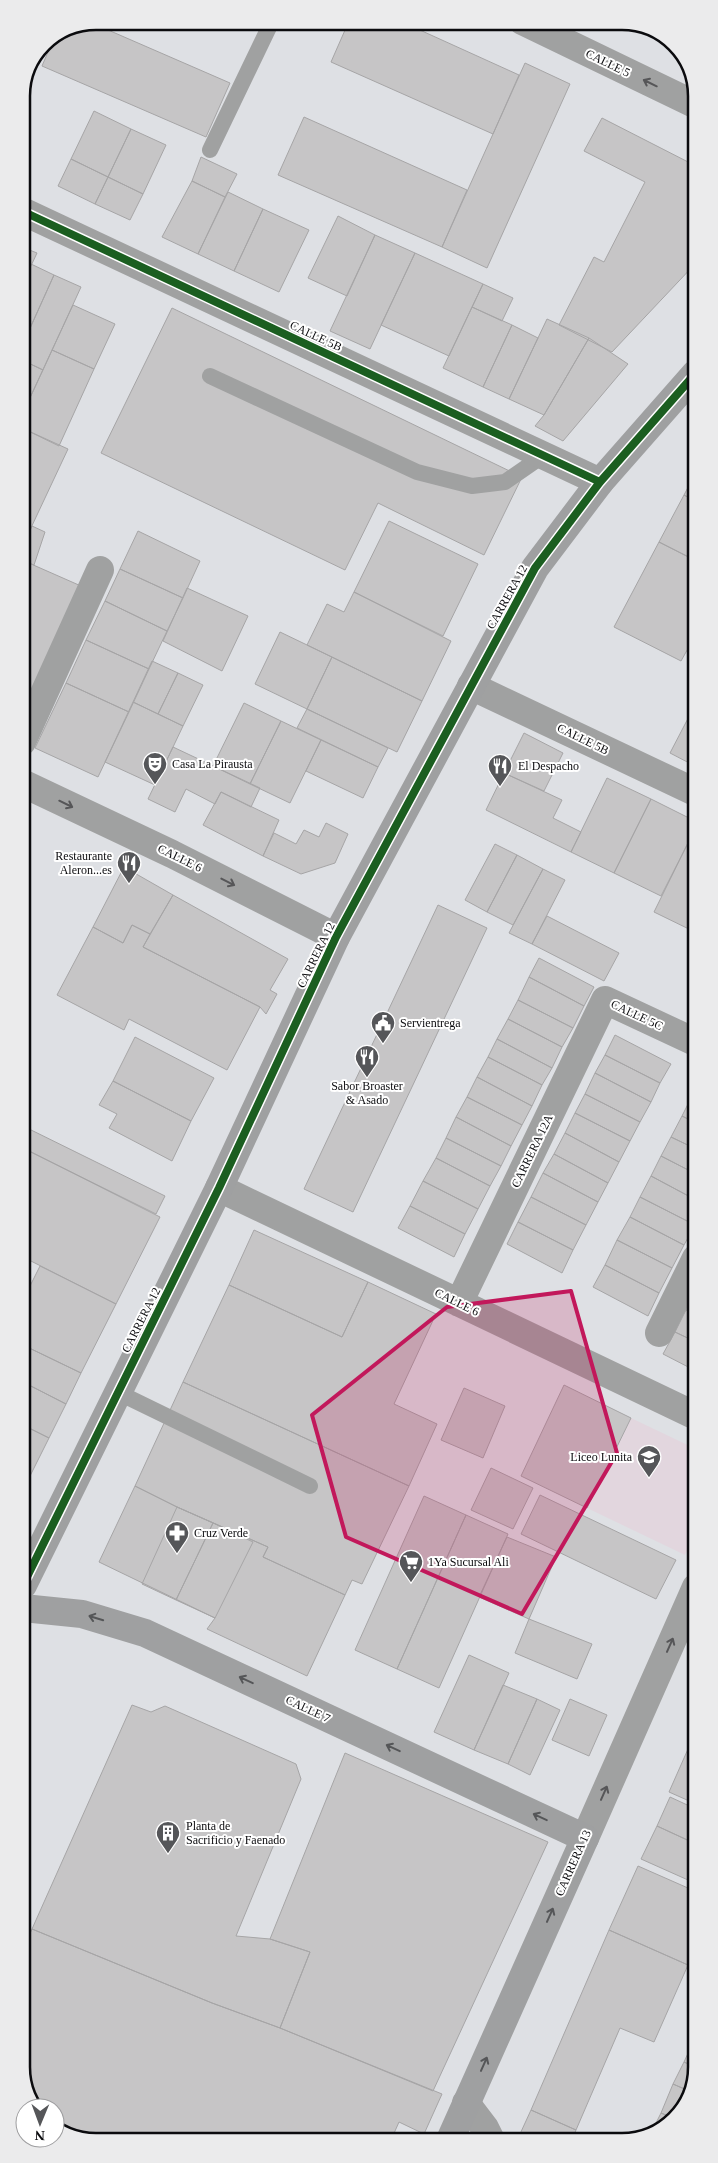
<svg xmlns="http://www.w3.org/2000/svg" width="718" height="2163" font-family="'Times New Roman',serif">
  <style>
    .education { fill: #e2d6de }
    .building { fill: #c6c5c6; stroke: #a6a5a6 }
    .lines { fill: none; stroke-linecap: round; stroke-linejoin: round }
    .lane { stroke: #a0a1a1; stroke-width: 16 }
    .street { stroke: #a0a1a1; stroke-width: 28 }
    .secondary { stroke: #9fa0a1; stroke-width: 28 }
    .cycleway-casing { stroke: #fff; stroke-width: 11 }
    .cycleway { stroke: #1b5e20; stroke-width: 8 }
    .oneway { stroke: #565658 }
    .oneway2 { stroke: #555658 }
    .marked { fill: #c2185b; fill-opacity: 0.2; stroke: #c2185b; stroke-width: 4; stroke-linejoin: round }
    .labels { text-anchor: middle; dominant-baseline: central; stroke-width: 4; stroke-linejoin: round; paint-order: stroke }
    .street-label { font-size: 12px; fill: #0b0b0e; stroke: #fff }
    .poi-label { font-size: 12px; fill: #0b0b0e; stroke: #fff; text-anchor: start }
    .rim { fill: none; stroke: #0b0b0e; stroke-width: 2.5 }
  </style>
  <rect width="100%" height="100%" fill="#dee0e4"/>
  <!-- education -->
  <path class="education" d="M631,1418L696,1449V1532L685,1555L587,1508Z"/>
  <!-- building -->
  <path class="building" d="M349,21H400L519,75L493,134L331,62Z
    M92,23L230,83L206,137L42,66L54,38Z
    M634,24L670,39L667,45L633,27Z
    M525,63L570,84L487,268L442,247Z
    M94,111L131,129L108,177L71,159Z
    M304,117L467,190L442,247L278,175Z
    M602,118L694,165L695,264L612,352L559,325L594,257L604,262L645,182L584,151Z
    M131,129L166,145L143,194L108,177Z
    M201,157L237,174L225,197L192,181Z
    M71,159L108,177L95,204L58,186Z
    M108,177L143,194L130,220L95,204Z
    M192,181L225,197L198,254L162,237Z
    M228,192L263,209L234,271L198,254Z
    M263,209L309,230L279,292L234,271Z
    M338,216L375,235L347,296L308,278Z
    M375,235L415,253L370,349L330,331Z
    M22,247L37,253L22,285Z
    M415,253L483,284L449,356L381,325Z
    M31,264L54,275L22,346V285Z
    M54,275L81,287L43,370L22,360V346Z
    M483,284L513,298L502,321L472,307Z
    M73,305L115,324L94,369L52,350Z
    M472,307L512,325L483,387L443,368Z
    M172,308L522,477L484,555L378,503L345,570L101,453Z
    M547,319L589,338L544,415L509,399Z
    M512,325L538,338L509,399L483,387Z
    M589,338L628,364L563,441L535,426L544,415Z
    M52,350L94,369L59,446L22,428V415Z
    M22,360L43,370L22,415Z
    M22,428L68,449L22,547Z
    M695,474V501L684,495Z
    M684,495L695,501L694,560L659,542Z
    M389,521L478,564L443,636L354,592Z
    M32,526L45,532L34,565L22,560V547Z
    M138,531L200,561L183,598L120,569Z
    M659,542L695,560V636L681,661L614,627Z
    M22,560L81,586L26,702L22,700Z
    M120,569L183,598L167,631L105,601Z
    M187,588L248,616L222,671L163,641Z
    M354,592L451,641L422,701L307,645L327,604L344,612Z
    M105,601L167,631L149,669L86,640Z
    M280,632L332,657L307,709L255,684Z
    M86,640L149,669L129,712L66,683Z
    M332,657L422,701L397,752L307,709Z
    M152,661L178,673L158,714L133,702Z
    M178,673L203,685L183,726L158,714Z
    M66,683L129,712L98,777L35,748Z
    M133,702L183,726L155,785L105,762Z
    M244,703L281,721L250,784L213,766Z
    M695,705V766L670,753Z
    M307,709L388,748L378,767L297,728Z
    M281,721L321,740L290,803L250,784Z
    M524,733L563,753L544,791L504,773Z
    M321,740L378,767L363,798L306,771Z
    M173,747L260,788L251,807L221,792L215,804L186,789L175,812L148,799Z
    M504,773L562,800L553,818L581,832L571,852L486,810Z
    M607,778L651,799L614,873L571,852Z
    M221,792L279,820L263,856L203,825Z
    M651,799L695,821V829L661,896L614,873Z
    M326,823L348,834L335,863L301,874L263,856L274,833L296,844L304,830L319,837Z
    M695,829V932L654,912Z
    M495,844L517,855L487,912L465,900Z
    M517,855L543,869L513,925L487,912Z
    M124,867L173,895L150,934L132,925L123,943L93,927Z
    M543,869L565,880L532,944L509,933Z
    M173,895L288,959L270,990L277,994L266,1014L260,1007L143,947Z
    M438,905L487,928L353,1212L304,1189Z
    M547,916L619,953L604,981L532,944Z
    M132,925L150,934L143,947L260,1007L227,1070L129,1019L124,1030L57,995L93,927L123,943Z
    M539,958L594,987L584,1006L529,977Z
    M529,977L584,1006L573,1028L518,1000Z
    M518,1000L573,1028L562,1047L508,1019Z
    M508,1019L562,1047L552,1068L497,1039Z
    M615,1035L671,1064L660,1083L605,1055Z
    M135,1037L214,1078L191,1121L113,1081Z
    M497,1039L552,1068L542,1085L488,1057Z
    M605,1055L660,1083L651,1102L595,1073Z
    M488,1057L542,1085L532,1106L477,1077Z
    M595,1073L651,1102L640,1122L585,1094Z
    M477,1077L532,1106L522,1125L467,1097Z
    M113,1081L191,1121L172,1161L109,1128L117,1114L99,1105Z
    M585,1094L640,1122L630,1141L575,1113Z
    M467,1097L522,1125L511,1146L456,1117Z
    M691,1098L696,1100V1123L682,1116Z
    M575,1113L630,1141L619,1162L565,1133Z
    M682,1116L696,1123V1149L671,1137Z
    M456,1117L511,1146L501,1166L446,1138Z
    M23,1126L165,1196L156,1214L23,1148Z
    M565,1133L619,1162L608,1183L554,1154Z
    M671,1137L696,1149V1174L661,1156Z
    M446,1138L501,1166L490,1186L436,1158Z
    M23,1148L160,1217L116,1304L23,1257Z
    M554,1154L608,1183L598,1202L543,1173Z
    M661,1156L696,1174V1200L651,1176Z
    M436,1158L490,1186L478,1209L423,1181Z
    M543,1173L598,1202L586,1225L531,1197Z
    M651,1176L696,1200L695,1225L640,1197Z
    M423,1181L478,1209L465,1234L410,1206Z
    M531,1197L586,1225L573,1250L518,1222Z
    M640,1197L695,1225L684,1245L630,1217Z
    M410,1206L465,1234L454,1257L398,1228Z
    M630,1217L684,1245L672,1268L617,1240Z
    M518,1222L573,1250L562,1273L507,1244Z
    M254,1230L368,1282L342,1337L229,1285Z
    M617,1240L672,1268L659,1293L605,1265Z
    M605,1265L659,1293L648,1316L593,1287Z
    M40,1266L116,1304L81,1373L23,1345V1300Z
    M368,1282L436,1314L394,1404L437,1424L409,1486L183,1382L229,1285L342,1337Z
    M696,1291V1314L686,1310Z
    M686,1310L696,1314V1342L675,1332Z
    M675,1332L696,1342V1371L663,1354Z
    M23,1345L81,1373L66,1404L23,1382Z
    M23,1382L66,1404L49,1438L23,1425Z
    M183,1382L409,1486L362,1584L352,1580L345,1595L263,1557L268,1547L177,1507L135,1486Z
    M564,1385L631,1418L587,1508L521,1476Z
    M464,1388L505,1406L483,1458L441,1440Z
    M23,1425L49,1438L26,1484L23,1483Z
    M491,1468L533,1488L513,1529L471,1510Z
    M135,1486L177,1507L268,1547L263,1557L345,1595L307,1676L207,1629L215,1618L99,1562Z
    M540,1495L676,1560L656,1599L521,1534Z
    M424,1496L466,1515L397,1669L355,1650Z
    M177,1507L213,1523L176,1600L142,1584Z
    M466,1515L508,1534L439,1688L397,1669Z
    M213,1523L253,1542L215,1618L176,1600Z
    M507,1537L556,1557L529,1619L479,1597Z
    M529,1619L592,1644L577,1679L515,1653Z
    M469,1655L509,1673L474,1750L434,1732Z
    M503,1685L537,1699L508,1764L474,1750Z
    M537,1699L560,1710L530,1775L508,1764Z
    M570,1699L607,1715L589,1756L552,1740Z
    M132,1705L151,1712L165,1706L296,1764L301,1779L236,1936L270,1939L310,1952L280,2028L212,2003L32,1929Z
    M696,1731V1804L669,1792Z
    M345,1753L548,1842L433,2091L280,2028L310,1952L270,1939Z
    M670,1797L696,1809V1844L657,1826Z
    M657,1826L696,1844L697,1884L641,1859Z
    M638,1866L697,1892V1946L688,1965L609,1930Z
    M32,1929L212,2003L280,2028L442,2094L424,2134L399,2122L391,2140L91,2142L55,2127V2108H37L24,2086V1947Z
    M609,1930L688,1965L654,2042L620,2028L576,2130L531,2110Z
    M695,2038L697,2039V2068L684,2062Z
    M684,2062L697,2068L689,2091L673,2084Z
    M673,2084L689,2091L681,2113L673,2118L661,2113Z
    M531,2110L576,2130L572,2140H535L520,2134Z
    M661,2113L673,2118L651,2133Z"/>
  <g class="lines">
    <!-- lane -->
    <path class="lane" d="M210,150L272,21
      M210,376L417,472L472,486L505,482L544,455
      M117,1392L310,1486"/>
    <!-- street -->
    <path class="street" d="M522,21L694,104
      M22,211L600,482
      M471,686L695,792
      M22,742L100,570
      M22,783L172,854L336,937
      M219,1188L696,1416
      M459,1303L605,1000L695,1042
      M659,1333L696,1258
      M585,1838L696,1587
      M466,2103L485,2128L491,2140"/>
    <!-- secondary -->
    <path class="secondary" d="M23,1585L219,1188L336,937L535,568L600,482L695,374
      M23,1608L82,1614L145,1633L585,1838L450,2140"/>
    <!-- cycleway casing -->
    <g class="cycleway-casing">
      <path id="cycleway" d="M22,211L600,482
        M23,1585L219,1188L336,937L535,568L600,482L695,374"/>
    </g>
    <!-- cycleway -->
    <use href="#cycleway" class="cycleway"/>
  </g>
  <!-- one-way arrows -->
  <defs><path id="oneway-shaft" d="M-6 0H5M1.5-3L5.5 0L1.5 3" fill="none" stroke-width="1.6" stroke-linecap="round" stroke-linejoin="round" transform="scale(1.25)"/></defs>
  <g class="oneway">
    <use href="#oneway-shaft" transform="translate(650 83) rotate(-154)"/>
    <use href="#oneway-shaft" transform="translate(66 804) rotate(26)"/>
    <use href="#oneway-shaft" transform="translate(228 882) rotate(27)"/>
    <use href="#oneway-shaft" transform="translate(670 1645) rotate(-66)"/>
    <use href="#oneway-shaft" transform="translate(604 1793) rotate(-66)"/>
  </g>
  <g class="oneway2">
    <use href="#oneway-shaft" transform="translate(96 1618) rotate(-163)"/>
    <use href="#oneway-shaft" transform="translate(246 1680) rotate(-155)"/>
    <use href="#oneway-shaft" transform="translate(393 1748) rotate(-155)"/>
    <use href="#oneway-shaft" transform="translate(540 1817) rotate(-155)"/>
    <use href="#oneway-shaft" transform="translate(550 1915) rotate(-66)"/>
    <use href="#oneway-shaft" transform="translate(484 2064) rotate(-66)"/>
  </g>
  <!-- marked area -->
  <path class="marked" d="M571,1291L617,1453L522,1614L346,1537L312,1415L447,1307Z"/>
  <!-- icons -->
  <defs>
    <g id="theatre-pin" transform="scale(1.25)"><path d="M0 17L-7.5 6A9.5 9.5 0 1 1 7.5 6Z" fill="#555659" stroke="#fff"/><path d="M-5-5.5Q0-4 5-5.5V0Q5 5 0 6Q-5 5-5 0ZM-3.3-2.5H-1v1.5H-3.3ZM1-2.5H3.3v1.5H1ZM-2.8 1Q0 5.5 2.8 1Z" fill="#fff"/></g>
    <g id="restaurant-pin" transform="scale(1.25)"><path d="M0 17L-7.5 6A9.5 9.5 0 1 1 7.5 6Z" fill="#555659" stroke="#fff"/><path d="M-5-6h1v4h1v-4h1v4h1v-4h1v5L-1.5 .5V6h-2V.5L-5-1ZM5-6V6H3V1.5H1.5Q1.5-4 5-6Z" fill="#fff"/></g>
    <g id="civic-pin" transform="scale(1.25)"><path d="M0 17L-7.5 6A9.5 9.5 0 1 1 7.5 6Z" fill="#555659" stroke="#fff"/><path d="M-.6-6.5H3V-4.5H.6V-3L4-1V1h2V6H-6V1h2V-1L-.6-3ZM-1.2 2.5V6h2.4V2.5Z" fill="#fff"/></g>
    <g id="school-pin" transform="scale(1.25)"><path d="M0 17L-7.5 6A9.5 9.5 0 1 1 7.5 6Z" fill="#555659" stroke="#fff"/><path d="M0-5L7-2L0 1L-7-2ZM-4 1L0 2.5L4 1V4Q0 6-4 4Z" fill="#fff"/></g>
    <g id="pharmacy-pin" transform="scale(1.25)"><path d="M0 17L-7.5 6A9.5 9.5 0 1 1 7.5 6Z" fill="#555659" stroke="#fff"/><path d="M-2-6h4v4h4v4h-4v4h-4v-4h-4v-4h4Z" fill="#fff"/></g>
    <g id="supermarket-pin" transform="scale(1.25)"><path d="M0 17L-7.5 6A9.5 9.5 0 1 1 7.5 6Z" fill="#555659" stroke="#fff"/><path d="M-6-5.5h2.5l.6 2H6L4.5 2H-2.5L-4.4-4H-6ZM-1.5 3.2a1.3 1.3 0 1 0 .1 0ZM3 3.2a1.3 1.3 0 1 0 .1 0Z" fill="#fff"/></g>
    <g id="building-pin" transform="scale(1.25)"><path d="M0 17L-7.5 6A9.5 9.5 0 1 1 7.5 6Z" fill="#555659" stroke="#fff"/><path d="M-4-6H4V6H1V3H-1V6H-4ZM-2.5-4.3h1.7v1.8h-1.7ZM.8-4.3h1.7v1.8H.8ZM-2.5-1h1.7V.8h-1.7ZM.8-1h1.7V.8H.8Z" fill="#fff"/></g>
  </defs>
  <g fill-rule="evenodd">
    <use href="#theatre-pin" x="155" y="764"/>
    <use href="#restaurant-pin" x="500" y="766"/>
    <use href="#restaurant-pin" x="129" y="863"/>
    <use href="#civic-pin" x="383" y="1023"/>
    <use href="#restaurant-pin" x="367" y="1057"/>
    <use href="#school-pin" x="649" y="1457"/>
    <use href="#pharmacy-pin" x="177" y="1533"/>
    <use href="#supermarket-pin" x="411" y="1562"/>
    <use href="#building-pin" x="168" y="1833"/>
  </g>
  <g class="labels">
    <!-- street labels -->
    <g class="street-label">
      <text transform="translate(608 63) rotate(26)">CALLE 5</text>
      <text transform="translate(316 336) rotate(25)">CALLE 5B</text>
      <text transform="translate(507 597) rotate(-61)">CARRERA 12</text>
      <text transform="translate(583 739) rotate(26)">CALLE 5B</text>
      <text transform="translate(180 858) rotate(26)">CALLE 6</text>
      <text transform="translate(316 955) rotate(-64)">CARRERA 12</text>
      <text transform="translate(637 1015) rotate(25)">CALLE 5C</text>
      <text transform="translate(532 1151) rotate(-64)">CARRERA 12A</text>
      <text transform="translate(457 1302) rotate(26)">CALLE 6</text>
      <text transform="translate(141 1320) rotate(-63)">CARRERA 12</text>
      <text transform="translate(308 1709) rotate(25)">CALLE 7</text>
      <text transform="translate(573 1863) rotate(-66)">CARRERA 13</text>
    </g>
    <!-- poi labels -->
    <g class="poi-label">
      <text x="172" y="764">Casa La Pirausta</text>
      <text x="518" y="766">El Despacho</text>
      <text x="112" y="856" text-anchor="end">Restaurante<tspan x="112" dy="14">Aleron...es</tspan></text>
      <text x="400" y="1023">Servientrega</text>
      <text x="367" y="1086" text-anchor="middle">Sabor Broaster<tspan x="367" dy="14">&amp; Asado</tspan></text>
      <text x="632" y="1457" text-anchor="end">Liceo Lunita</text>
      <text x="194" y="1533">Cruz Verde</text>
      <text x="428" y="1562">1Ya Sucursal Ali</text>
      <text x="186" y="1826">Planta de<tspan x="186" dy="14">Sacrificio y Faenado</tspan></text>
    </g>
  </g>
  <!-- crop -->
  <path d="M0 0H718V2163H0ZM96 30H622A66 66 0 0 1 688 96V2067A66 66 0 0 1 622 2133H96A66 66 0 0 1 30 2067V96A66 66 0 0 1 96 30Z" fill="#ebebec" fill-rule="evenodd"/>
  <path class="rim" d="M96 30H622A66 66 0 0 1 688 96V2067A66 66 0 0 1 622 2133H96A66 66 0 0 1 30 2067V96A66 66 0 0 1 96 30Z"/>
  <!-- north arrow -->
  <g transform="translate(40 2123) rotate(181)"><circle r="24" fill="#ffffff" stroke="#9d9d9f"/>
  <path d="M0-4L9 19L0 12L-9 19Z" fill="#555659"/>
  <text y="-8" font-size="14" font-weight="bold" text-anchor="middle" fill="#0b0b0e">N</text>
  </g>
</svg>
